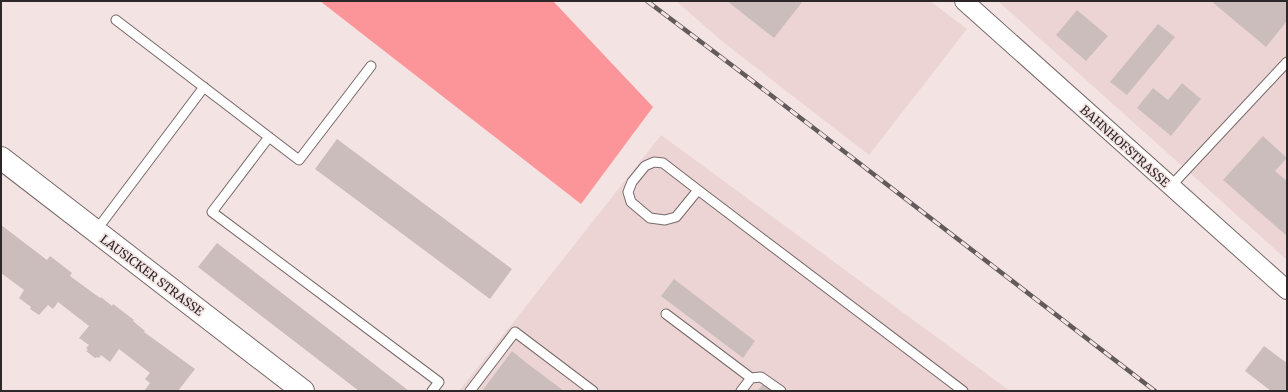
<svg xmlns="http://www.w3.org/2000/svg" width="1288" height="392" font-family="Merriweather,serif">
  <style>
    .built { fill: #edd4d4 }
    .forest { fill: #fc9599 }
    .building { fill: #ccbdbd }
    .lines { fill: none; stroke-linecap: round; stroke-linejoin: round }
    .service-casing { stroke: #786a6a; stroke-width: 11 }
    .minor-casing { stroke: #786a6a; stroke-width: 20 }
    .secondary-casing { stroke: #786a6a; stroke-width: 24 }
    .service { stroke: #fff; stroke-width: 9 }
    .minor { stroke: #fff; stroke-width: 18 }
    .secondary { stroke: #fff; stroke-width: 22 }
    .rail-casing { stroke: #635b5b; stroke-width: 4.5 }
    .rail { stroke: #f3e3e3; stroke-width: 3; stroke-dasharray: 9; stroke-linecap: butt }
    .labels { text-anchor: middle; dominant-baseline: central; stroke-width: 3.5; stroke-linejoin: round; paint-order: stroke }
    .street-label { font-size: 12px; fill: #2d2727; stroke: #f3e3e3 }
  </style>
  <rect width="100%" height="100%" fill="#f3e3e3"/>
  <!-- built -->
  <path class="built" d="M676,1H930L967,29L869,155L723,42Z
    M998,1H1287V260Z
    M661,135L1010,391H459Z"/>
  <!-- forest -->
  <path class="forest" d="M320,1H553L653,107L581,204Z"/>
  <!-- building -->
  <path class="building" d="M727,1H803L774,38Z
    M1211,1H1287V21L1266,47Z
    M1077,10L1108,36L1086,61L1056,35Z
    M1158,24L1175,37L1127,95L1110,82Z
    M1182,83L1201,99L1171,136L1137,108L1153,88L1168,100Z
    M1263,136L1287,158L1275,171L1287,181V236L1223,180Z
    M337,139L512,269L490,299L315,169Z
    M1,225L47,260L50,256L72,273L70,276L100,298L101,297L112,306L113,304L134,320L133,321L145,331L144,332L195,369L178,391H144L150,383L145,379L150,373L119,349L110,362L101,355L99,358L97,357L95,358L86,351L88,350L86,348L89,345L79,338L89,326L58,302L53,309L48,305L39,315L30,309L31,307L19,298L24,290L1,273Z
    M217,243L409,391H359L198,267Z
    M674,279L755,341L743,358L661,296Z
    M1264,346L1287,363V391H1271L1245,371Z
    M512,351L528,364L564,391H482Z
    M763,384L773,391H757Z"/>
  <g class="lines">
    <!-- service casing -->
    <g class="service-casing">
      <path id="service" d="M116,20L299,160L371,66
        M269,137L212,212L439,382L432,391
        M1171,186L1287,62
        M698,190L676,217L665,220L650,218L631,202L628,192L632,182L645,166L654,162L663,163L698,190L963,391
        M95,232L204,87
        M666,314L751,378L741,391
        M751,378L761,377L781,391
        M470,391L515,332L593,391"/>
    </g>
    <!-- minor casing -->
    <g class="minor-casing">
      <path id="minor" d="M964,1L1287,290"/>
    </g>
    <!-- secondary casing -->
    <g class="secondary-casing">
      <path id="secondary" d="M1,158L303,391"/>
    </g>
    <!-- service -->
    <use href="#service" class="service"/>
    <!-- minor -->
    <use href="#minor" class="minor"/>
    <!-- secondary -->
    <use href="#secondary" class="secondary"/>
    <!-- rail casing -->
    <g class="rail-casing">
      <path id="rail" d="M647,1L750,79L1155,391"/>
    </g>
    <!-- rail -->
    <use href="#rail" class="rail"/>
  </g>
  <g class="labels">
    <!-- street labels -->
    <g class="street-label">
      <text transform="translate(1125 146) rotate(42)">BAHNHOFSTRASSE</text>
      <text transform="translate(152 275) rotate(37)">LAUSICKER STRASSE</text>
    </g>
  </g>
  <!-- border -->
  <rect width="1288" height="392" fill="none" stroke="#2d2727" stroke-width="4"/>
</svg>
